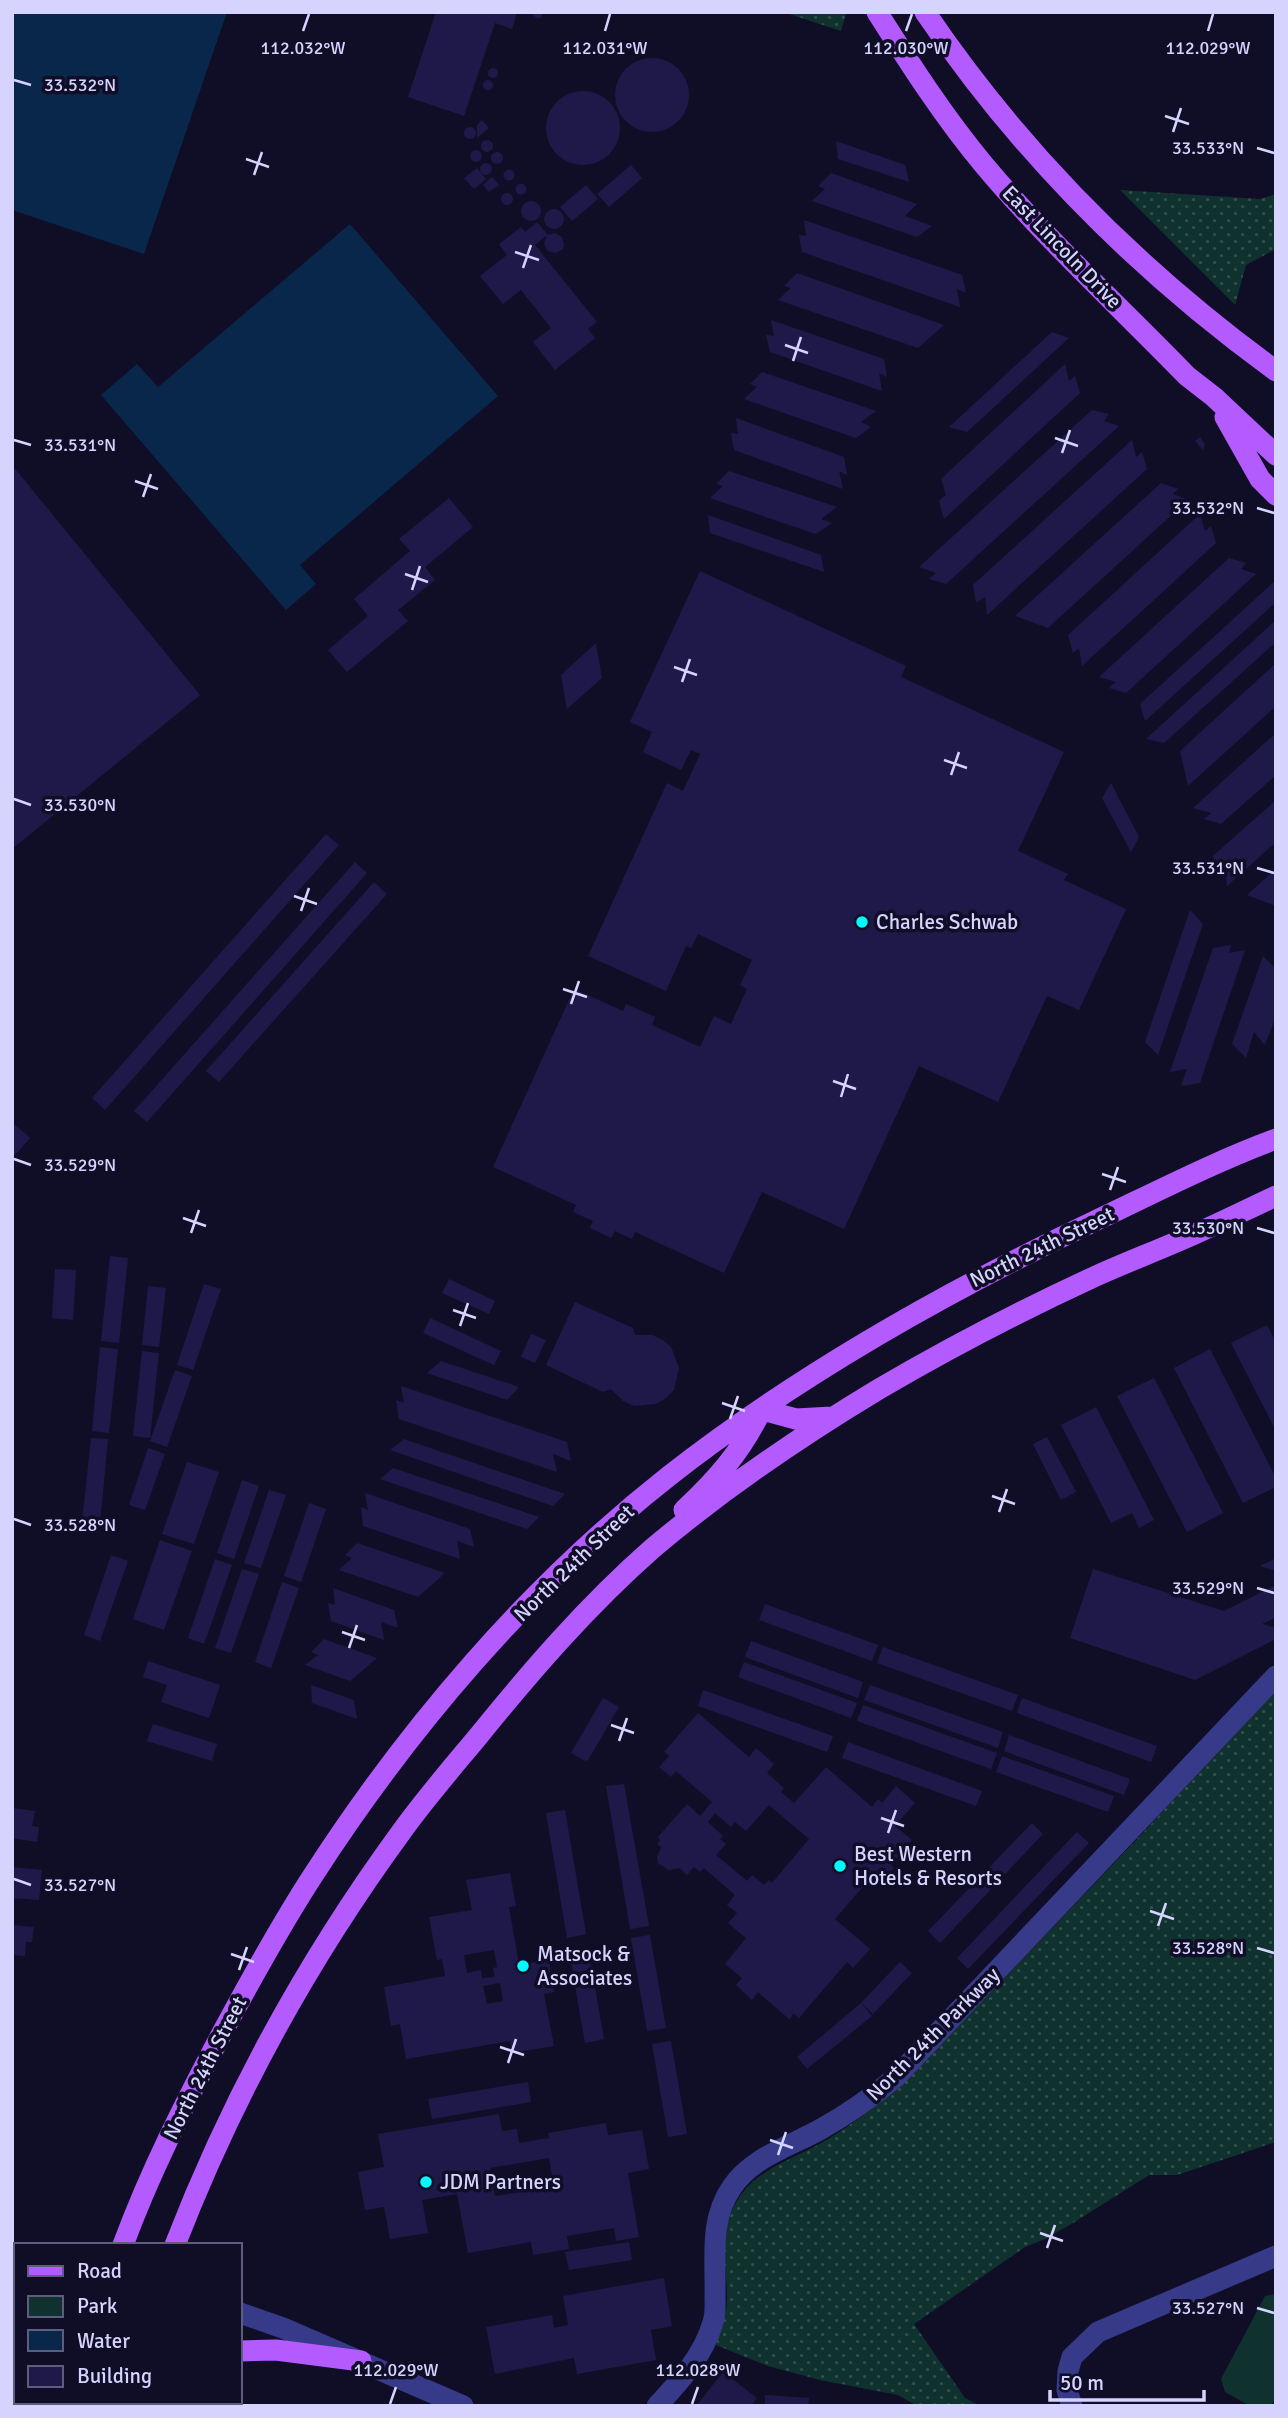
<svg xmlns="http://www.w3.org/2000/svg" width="1288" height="2418" font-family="Signika,sans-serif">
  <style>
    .green { fill: url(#green-dots) }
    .pitch { fill: #10322e }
    .water { fill: #09274b }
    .building { fill: #1f1949; fill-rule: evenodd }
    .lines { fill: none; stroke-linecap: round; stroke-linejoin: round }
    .minor { stroke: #363a89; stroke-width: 21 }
    .major { stroke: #b45bff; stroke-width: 21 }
    .ticks { fill: none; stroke: #d6d4ff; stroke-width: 2.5 }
    .poi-dot { fill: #00faff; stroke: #100e27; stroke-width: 2.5 }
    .labels { text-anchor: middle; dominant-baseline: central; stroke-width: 7; stroke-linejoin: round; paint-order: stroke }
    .street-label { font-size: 21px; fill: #d6d4ff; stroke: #100e27 }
    .poi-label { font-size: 21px; fill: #d6d4ff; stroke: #100e27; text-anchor: start }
    .ticks-label { font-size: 18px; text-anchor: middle; fill: #d6d4ff; stroke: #100e27; stroke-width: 7; stroke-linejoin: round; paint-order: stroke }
  </style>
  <defs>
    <pattern id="green-dots" width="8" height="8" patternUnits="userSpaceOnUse" patternTransform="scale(1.75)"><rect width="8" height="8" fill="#10322e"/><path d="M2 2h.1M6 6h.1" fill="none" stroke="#324f4d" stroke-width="1.8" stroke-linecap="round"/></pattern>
  </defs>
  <rect width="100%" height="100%" fill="#100e27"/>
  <!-- green -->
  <path class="green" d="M783,12H846V13L841,31Z
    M1120,190L1260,199L1276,194V249L1246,265L1235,305Z
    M1276,1688V2142L1177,2175H1149L1073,2223L1045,2239L1025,2247L914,2324L965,2398L980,2406H917L898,2395L820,2380L768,2366L716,2345C720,2331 727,2314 727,2298C727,2269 720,2250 729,2219C744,2170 791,2162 830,2138C855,2122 879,2104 902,2085L1140,1836Z"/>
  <!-- pitch -->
  <path class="pitch" d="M1276,2294V2398L1271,2406H1250L1225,2392L1221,2379L1265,2296Z"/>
  <!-- water -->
  <path class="water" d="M12,12H227L144,254L12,210Z
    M350,224L498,396L300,565L316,584L286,610L101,395L137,364L158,387Z"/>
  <!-- building -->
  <path class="building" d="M436,12H517L512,29L495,23L464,116L408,97Z
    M531,12H543V14L540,18H536Z
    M615 95a37 37 0 1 1 74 0a37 37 0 1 1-74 0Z
    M488 73a5 5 0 1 1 10 0a5 5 0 1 1-10 0Z
    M483 85a5 5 0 1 1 10 0a5 5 0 1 1-10 0Z
    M546 128a37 37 0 1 1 74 0a37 37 0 1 1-74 0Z
    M482,120L489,128L477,138V125Z
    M464 133a6 6 0 1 1 12 0a6 6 0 1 1-12 0Z
    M481 146a6 6 0 1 1 12 0a6 6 0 1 1-12 0Z
    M836,141L905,165L909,182L838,159Z
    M470 156a6 6 0 1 1 12 0a6 6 0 1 1-12 0Z
    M491 158a6 6 0 1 1 12 0a6 6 0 1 1-12 0Z
    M480 169a6 6 0 1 1 12 0a6 6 0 1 1-12 0Z
    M631,165L642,178L609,207L597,194Z
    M477,168L486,179L474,189L464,178Z
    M503.5 175a5.5 5.5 0 1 1 11 0a5.5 5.5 0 1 1-11 0Z
    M831,173L917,204L905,216L932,226L917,237L812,201L825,189L818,186Z
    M492,177L499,185L489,192L483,185Z
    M515.5 189a5.5 5.5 0 1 1 11 0a5.5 5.5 0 1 1-11 0Z
    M586,185L598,199L572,221L560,207Z
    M501 199a6 6 0 1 1 12 0a6 6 0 1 1-12 0Z
    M521 211a10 10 0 1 1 20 0a10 10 0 1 1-20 0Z
    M544 219a10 10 0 1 1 20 0a10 10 0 1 1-20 0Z
    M804,220L962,275L966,293L957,289L960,307L802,252L799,235L806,236Z
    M537,222L548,235L555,233L562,237L564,245L563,249L556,253L548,251L544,244L547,235L535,245L597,322L588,329L595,338L555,370L533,342L551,328L521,290L503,304L480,276L507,255L499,244L521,227L525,232Z
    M797,273L944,325L918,348L778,300L791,288L784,286Z
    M771,320L884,359L887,377L879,373L882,391L770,352L766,335L774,336Z
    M1052,332L1069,338L967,432L949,427Z
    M1065,364L1069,381L1075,376L1080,393L944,519L939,501L946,495L941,479Z
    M762,372L876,411L861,422L871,427L856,438L744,399L757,387L750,384Z
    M1092,410L1109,414L1104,421L1119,426L946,584L929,579L936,573L919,567Z
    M736,418L844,457L847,475L839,471L843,489L734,450L731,433L738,434Z
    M1200,437L1205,444L1203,450L1195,441Z
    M1132,440L1136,457L1142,452L1147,469L987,615L985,597L976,603L973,585Z
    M12,465L200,695L12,849Z
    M729,471L837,507L821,519L832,523L816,534L710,498L723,486L716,484Z
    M1161,483L1178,489L1173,494L1188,500L1048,628L1015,616Z
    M449,498L473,527L425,567L435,580L398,610L408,621L347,672L328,650L368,616L354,599L410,551L399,539Z
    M1200,514L1205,531L1211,526L1216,543L1082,666L1079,648L1073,653L1068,635Z
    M708,515L821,555L824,572L710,533Z
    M1229,558L1246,563L1241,569L1256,574L1126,693L1109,688L1116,682L1099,677Z
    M700,571L906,666L901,677L1064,752L1018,851L1068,874L1064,880L1126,909L1079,1010L1047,996L998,1102L919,1066L844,1229L762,1192L724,1273L635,1232L632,1239L615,1231L611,1238L590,1228L593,1221L573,1212L576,1205L493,1167L574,989L623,1011L626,1004L655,1017L652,1025L700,1047L714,1016L731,1024L747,989L740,985L752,960L698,934L691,948L686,946L666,991L588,956L667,783L683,791L700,754L691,750L681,770L643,752L652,732L630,722Z
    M1276,580V602L1145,721L1140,704Z
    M1276,620V642L1164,743L1146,739Z
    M596,643L602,678L567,709L561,675Z
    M1276,663V706L1188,786L1180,751Z
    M1276,733V775L1221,824L1204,819L1211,813L1193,808Z
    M1111,783L1139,837L1131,852L1102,798Z
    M1276,800V842L1227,886L1225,869L1219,876L1213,856Z
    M326,834L339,845L105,1110L92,1098Z
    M355,862L367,873L147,1122L134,1111Z
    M1276,869V906L1247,895Z
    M374,882L387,894L219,1082L206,1071Z
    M1190,910L1203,924L1158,1055L1145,1042Z
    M1231,945L1229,953L1245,950L1200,1083L1181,1086L1187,1069L1170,1072L1213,948Z
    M1263,956L1276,969V1016L1265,1045L1254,1032L1246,1058L1232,1044Z
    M14,1124L30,1138L15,1155L12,1153V1126Z
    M110,1256L128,1258L119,1343L101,1341Z
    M55,1269L76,1270L73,1320L52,1318Z
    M449,1279L495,1301L489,1314L442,1293Z
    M204,1284L221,1289L193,1370L177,1365Z
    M148,1286L166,1288L159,1347L142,1345Z
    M575,1302L633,1328L635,1335H652L663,1340L671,1347L679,1368L674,1390L666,1398L656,1404L634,1406L623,1401L611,1389L603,1392L546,1365Z
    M430,1318L501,1351L494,1365L423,1333Z
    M1267,1325L1276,1342V1431L1231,1343Z
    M531,1334L546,1340L535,1363L521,1357Z
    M100,1347L118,1349L109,1433L92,1431Z
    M1210,1349L1276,1478V1487L1243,1503L1174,1368Z
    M142,1351L159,1353L150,1438L133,1436Z
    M441,1361L519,1387L507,1400L427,1373Z
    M175,1370L192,1376L167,1447L150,1441Z
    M1154,1378L1223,1513L1187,1532L1117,1396Z
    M401,1386L567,1442L571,1461L553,1454L557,1472L399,1419L396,1400L404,1403Z
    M1096,1407L1154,1520L1139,1528L1132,1513L1111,1523L1061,1425Z
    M1047,1437L1076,1492L1061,1500L1033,1444Z
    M91,1438L108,1439L100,1524L82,1522Z
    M404,1439L565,1494L553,1506L390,1450Z
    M148,1448L165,1454L145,1510L129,1505Z
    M187,1462L219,1472L194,1544L162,1534Z
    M393,1468L539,1517L527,1529L380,1479Z
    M242,1480L259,1486L234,1559L217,1553Z
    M269,1490L286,1495L261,1568L244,1563Z
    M365,1493L470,1529L474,1547L457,1541L460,1559L363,1526L361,1507L368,1510Z
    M309,1503L326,1509L301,1582L284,1576Z
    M160,1540L192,1551L164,1630L133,1619Z
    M357,1543L445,1573L418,1597L339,1570L352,1558L345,1555Z
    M111,1555L128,1561L100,1641L84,1635Z
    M1276,1558V1571L1260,1566Z
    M215,1559L232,1565L204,1644L188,1638Z
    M242,1569L259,1574L231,1653L215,1648Z
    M1093,1569L1224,1611L1276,1585V1617L1262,1624L1276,1628V1639L1195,1680L1070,1638Z
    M282,1582L299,1588L271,1668L255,1662Z
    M333,1588L394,1610L398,1628L381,1622L384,1640L331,1621L328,1603L335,1605Z
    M765,1604L878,1645L872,1661L759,1620Z
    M324,1639L377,1658L350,1681L305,1665L318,1655L311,1652Z
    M751,1641L863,1682L858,1698L745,1657Z
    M883,1647L1018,1695L1012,1711L877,1663Z
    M148,1661L220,1685L209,1718L161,1702L167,1685L143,1677Z
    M744,1662L857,1703L851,1718L738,1677Z
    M311,1685L354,1700L357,1719L312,1703Z
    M870,1685L1003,1732L998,1748L864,1700Z
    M703,1690L833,1736L827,1752L698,1706Z
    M603,1698L619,1707L588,1760L585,1761L571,1753Z
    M1022,1698L1157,1746L1151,1762L1017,1713Z
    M863,1705L997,1753L991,1769L857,1721Z
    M698,1713L749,1757L756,1748L774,1764L767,1773L784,1788L781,1792L794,1803L826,1767L872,1807L878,1799L882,1803L896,1786L915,1803L895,1826L912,1840L891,1865L894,1868L885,1878L882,1875L873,1885L868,1881L835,1919L870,1949L853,1968L847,1962L799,2018L793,2013L790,2020L758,1992L752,2000L736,1985L742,1978L725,1964L746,1938L728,1923L737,1913L727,1905L735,1895L704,1868L700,1872L694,1867L687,1875L679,1868L669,1870L658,1863L657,1857L661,1847L657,1844L660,1840L658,1837L687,1804L700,1816L712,1802L676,1771L671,1777L659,1767L669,1756L664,1752ZM769,1805L809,1839L772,1883L769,1880L764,1885L752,1875L747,1881L716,1855L726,1844L720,1839L723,1836L708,1822L715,1813L731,1827L735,1822L746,1831Z
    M153,1724L217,1744L212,1761L147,1741Z
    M1009,1735L1130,1779L1124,1795L1004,1751Z
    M848,1742L982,1791L976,1806L842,1758Z
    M1002,1756L1114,1796L1108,1812L996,1772Z
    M624,1784L649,1926L630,1929L606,1786Z
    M12,1808L35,1811L32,1826L39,1827L37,1842L12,1838Z
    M565,1810L586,1934L567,1938L546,1813Z
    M1032,1823L1043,1834L940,1943L928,1931Z
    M1077,1832L1089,1843L968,1969L957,1958Z
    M12,1867L42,1870L39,1900L12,1898Z
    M510,1873L516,1906L509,1907L519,1964L549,1961L554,1992L544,1994L554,2046L512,2053L510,2041L406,2059L400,2024L391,2026L384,1987L445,1976L442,1959L437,1960L429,1917L472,1910L466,1880ZM494,1950L497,1967L493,1968L495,1977L482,1978L481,1970L467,1973L464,1955ZM500,1983L503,2001L487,2004L483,1986Z
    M12,1925L34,1927L32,1942H26L25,1956L12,1955Z
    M650,1935L666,2028L647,2031L631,1938Z
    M589,1954L604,2039L585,2043L570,1957Z
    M900,1962L912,1973L873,2014L861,2003Z
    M861,2003L872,2016L807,2069L797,2057Z
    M671,2041L687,2134L668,2137L652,2044Z
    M528,2082L531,2102L432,2119L428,2099Z
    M499,2114L502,2131L517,2129L519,2143L549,2138L548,2133L606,2123L608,2135L642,2130L649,2169L628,2173L639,2237L616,2241L614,2228L567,2236L569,2249L533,2255L531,2242L468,2253L457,2194L422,2200L428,2233L390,2239L384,2207L365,2210L358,2172L384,2167L378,2134ZM549,2158L552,2176L544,2177L546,2188L495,2196L490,2168Z
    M629,2242L632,2260L569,2270L565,2252Z
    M664,2278L672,2326L651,2330L656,2360L577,2374L574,2358L495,2374L486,2327L552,2315L554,2328L568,2325L563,2296Z
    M723,2372L757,2398L751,2406H696Z
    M765,2395L809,2398L808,2406H765Z"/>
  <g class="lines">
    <!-- minor -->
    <path class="minor" d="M240,2313L283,2328L463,2406
      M657,2406C680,2381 704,2355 713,2322C716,2314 715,2304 715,2296C716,2258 709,2220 732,2187C752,2157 791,2146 821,2129C848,2114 872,2097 896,2077L1276,1676
      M1072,2406L1067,2390L1068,2371L1072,2357L1098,2332L1276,2256"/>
    <!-- major -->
    <path class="major" d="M877,12C910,64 944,117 984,165C1046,239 1119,306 1187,376L1214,397L1276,455
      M925,12C1019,151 1140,272 1276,371
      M1225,417L1260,479L1276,495
      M762,1410L796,1419L832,1417
      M684,1510C716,1480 739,1454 759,1415
      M123,2245C150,2172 185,2103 221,2035C250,1981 279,1928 312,1877C408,1728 529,1586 669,1476C798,1375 947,1291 1095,1221C1154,1193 1214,1162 1276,1139
      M175,2245C232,2098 309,1958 402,1831C425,1799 451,1769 476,1739C531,1671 588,1605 653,1548C723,1489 801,1436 879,1389C949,1348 1022,1310 1096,1276C1129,1261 1164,1248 1197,1233C1224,1221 1250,1208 1276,1196
      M240,2351L276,2350L361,2361
      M69,2406L70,2402
      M118,2406L119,2402
      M145,2406L148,2402"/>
  </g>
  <!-- ticks -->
  <path class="ticks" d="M303,31L309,14M605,31L610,14M906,31L912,14M1208,31L1213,14M14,80L31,85M1165,116L1189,124M1173,132L1181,108M1257,148L1274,153M246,159L269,167M254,175L262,152M515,252L539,260M523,268L531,245M785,345L808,353M793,361L801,337M1055,438L1078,446M14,440L31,445M1062,453L1070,430M135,481L158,489M143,497L151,474M1257,508L1274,513M405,574L428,582M412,590L420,566M674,667L697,675M682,682L690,659M944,760L967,768M951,775L959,752M14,799L31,805M1257,868L1274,873M294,896L317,904M301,911L309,888M563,989L587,997M571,1004L579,981M833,1081L856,1089M841,1097L848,1074M14,1159L31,1165M1102,1174L1126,1182M1110,1190L1118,1167M183,1218L206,1226M1257,1228L1274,1233M191,1233L199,1210M453,1310L476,1318M460,1326L468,1303M722,1403L745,1411M730,1419L738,1396M992,1496L1015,1504M999,1512L1007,1489M14,1519L31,1525M1257,1588L1274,1593M342,1632L365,1640M349,1648L357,1625M611,1725L634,1733M619,1741L627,1718M881,1818L904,1826M888,1833L896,1810M14,1879L31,1885M1150,1911L1174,1919M1158,1926L1166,1903M1257,1948L1274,1953M231,1954L254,1962M239,1970L247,1947M500,2047L524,2055M508,2063L516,2039M770,2140L793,2148M778,2155L786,2132M1040,2233L1063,2241M1047,2248L1055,2225M1257,2308L1274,2313M390,2404L396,2387M692,2404L698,2387"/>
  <!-- markers -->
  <g class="poi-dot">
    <circle cx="862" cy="922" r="7"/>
    <circle cx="840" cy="1866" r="7"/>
    <circle cx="523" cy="1966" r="7"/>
    <circle cx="426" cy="2182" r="7"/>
  </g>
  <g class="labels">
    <!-- street labels -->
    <g class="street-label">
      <text transform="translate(1062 247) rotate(46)">East Lincoln Drive</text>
      <text transform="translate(1042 1247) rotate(-26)">North 24th Street</text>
      <text transform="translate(574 1563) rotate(-44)">North 24th Street</text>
      <text transform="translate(933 2034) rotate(-45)">North 24th Parkway</text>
      <text transform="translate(205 2068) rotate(-63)">North 24th Street</text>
    </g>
    <!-- poi labels -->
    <g class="poi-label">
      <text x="876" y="922">Charles Schwab</text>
      <text x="854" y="1854">Best Western<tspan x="854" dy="24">Hotels &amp; Resorts</tspan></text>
      <text x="537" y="1954">Matsock &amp;<tspan x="537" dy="24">Associates</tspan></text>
      <text x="440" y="2182">JDM Partners</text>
    </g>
  </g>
  <g class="ticks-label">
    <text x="605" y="54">112.031°W</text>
    <text x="303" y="54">112.032°W</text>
    <text x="906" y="54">112.030°W</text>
    <text x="1208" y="54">112.029°W</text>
    <text x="80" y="91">33.532°N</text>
    <text x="1208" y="154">33.533°N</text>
    <text x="80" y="451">33.531°N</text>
    <text x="1208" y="514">33.532°N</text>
    <text x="80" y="811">33.530°N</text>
    <text x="1208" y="874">33.531°N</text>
    <text x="80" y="1171">33.529°N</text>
    <text x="1208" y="1234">33.530°N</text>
    <text x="80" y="1531">33.528°N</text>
    <text x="1208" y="1594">33.529°N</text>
    <text x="80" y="1891">33.527°N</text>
    <text x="1208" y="1954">33.528°N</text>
    <text x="1208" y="2314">33.527°N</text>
    <text x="396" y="2376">112.029°W</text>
    <text x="698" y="2376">112.028°W</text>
  </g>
  <!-- border -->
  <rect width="1288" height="2418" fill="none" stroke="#d6d4ff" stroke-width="28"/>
  <!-- legend -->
  <rect x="14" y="2243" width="228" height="161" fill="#100e27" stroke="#5f5d7d" stroke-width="2"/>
  <rect x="28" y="2266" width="35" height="10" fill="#b45bff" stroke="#5f5d7d" stroke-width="2"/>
  <text x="77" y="2278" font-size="21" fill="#d6d4ff">Road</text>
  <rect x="28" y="2296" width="35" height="21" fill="#10322e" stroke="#5f5d7d" stroke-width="2"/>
  <text x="77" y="2313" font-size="21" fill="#d6d4ff">Park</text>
  <rect x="28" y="2330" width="35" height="21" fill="#09274b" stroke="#5f5d7d" stroke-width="2"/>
  <text x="77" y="2348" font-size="21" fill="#d6d4ff">Water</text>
  <rect x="28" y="2366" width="35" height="21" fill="#1f1949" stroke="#5f5d7d" stroke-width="2"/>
  <text x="77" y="2383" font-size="21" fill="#d6d4ff">Building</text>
  <!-- scale -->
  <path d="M1050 2390v10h154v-10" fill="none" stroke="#d6d4ff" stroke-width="3.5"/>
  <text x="1060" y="2390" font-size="21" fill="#d6d4ff" stroke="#100e27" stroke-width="5" paint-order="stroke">50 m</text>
</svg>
